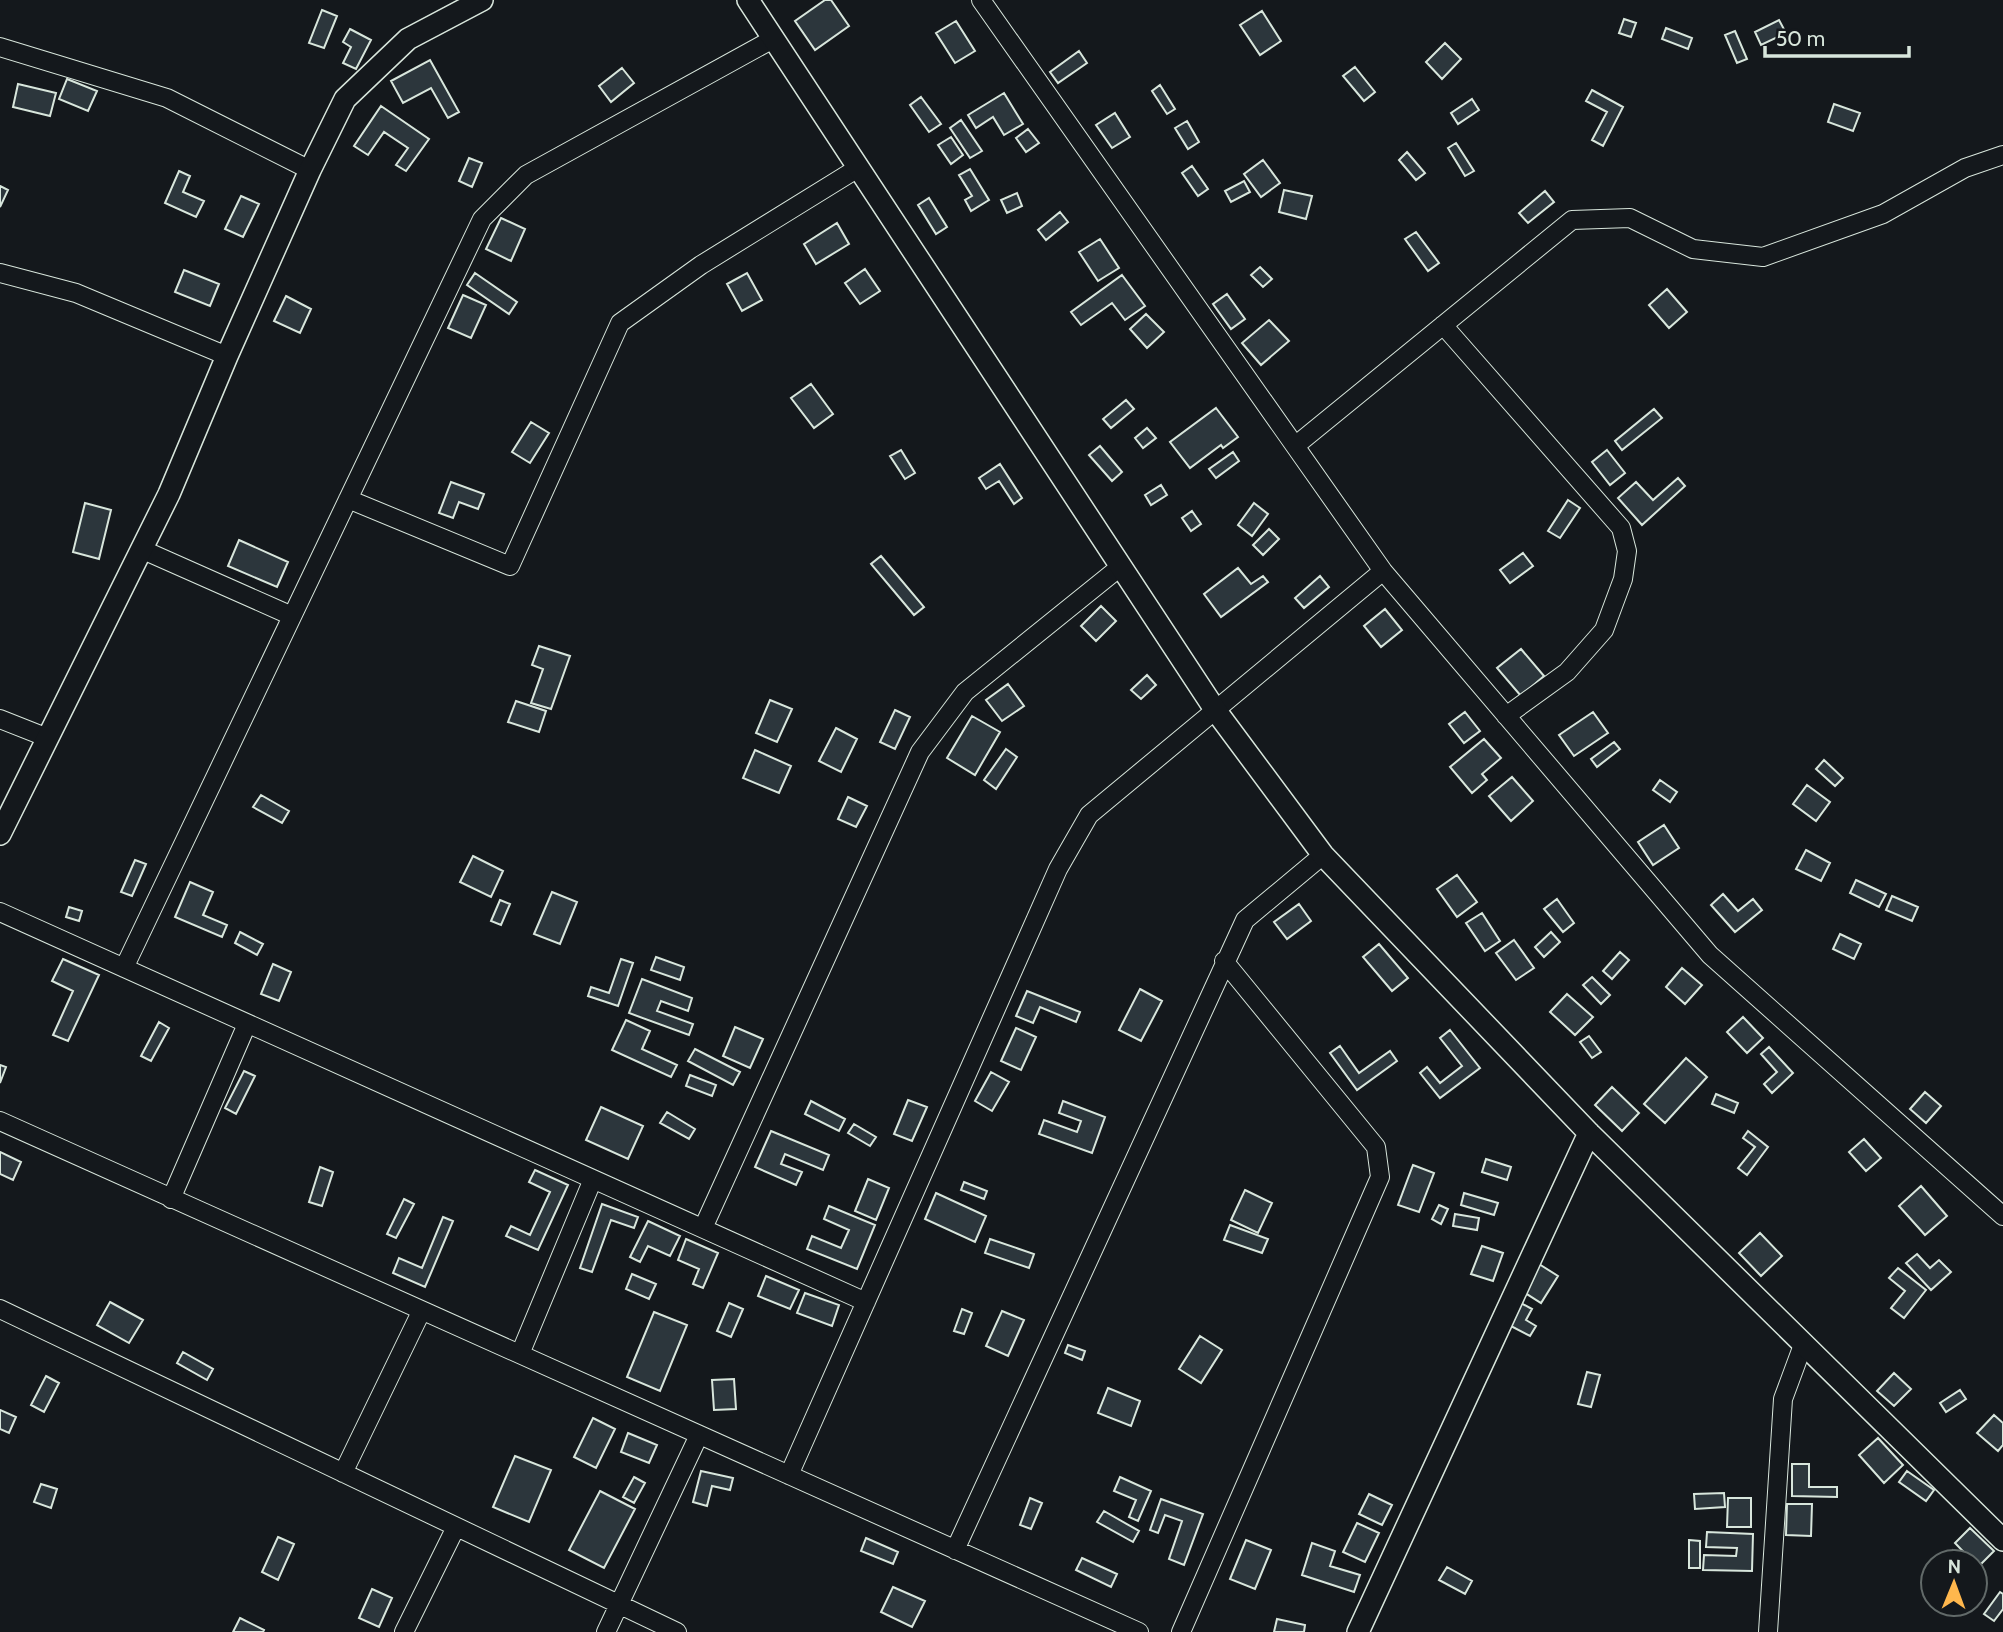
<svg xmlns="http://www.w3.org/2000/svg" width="2003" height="1632" font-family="Cabin,sans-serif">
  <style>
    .building { fill: #2c363c; stroke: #d8e6dc; stroke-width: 2 }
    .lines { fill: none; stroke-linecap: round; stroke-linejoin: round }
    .minor-casing { stroke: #d8e6dc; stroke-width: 20 }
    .tertiary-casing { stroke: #d8e6dc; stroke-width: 24 }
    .minor { stroke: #14181c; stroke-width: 18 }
    .tertiary { stroke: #14181c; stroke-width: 21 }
  </style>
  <rect width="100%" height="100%" fill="#14181c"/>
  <!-- building -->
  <path class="building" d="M825,0H831L849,26L815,50L795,21Z
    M322,10L337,16L324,48L309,43Z
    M1262,11L1281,41L1260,55L1240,25Z
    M1624,19L1636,23L1631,37L1619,33Z
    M1779,20L1786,33L1761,45L1755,32Z
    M956,21L975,51L955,63L936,33Z
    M1666,28L1692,38L1688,49L1662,39Z
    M350,29L371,40L356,69L343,63L351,47L343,42Z
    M1735,31L1747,59L1737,63L1725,35Z
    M1445,43L1461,59L1442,79L1426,62Z
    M1079,51L1087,63L1058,83L1050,72Z
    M430,60L459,112L448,118L431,88L403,103L391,81Z
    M1355,67L1375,92L1364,101L1343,76Z
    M622,68L634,83L611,102L599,86Z
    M67,79L97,91L88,111L59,99Z
    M18,84L56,93L50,116L13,107Z
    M1160,85L1175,109L1167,114L1152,91Z
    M1592,90L1623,107L1603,146L1592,140L1607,112L1586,101Z
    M1004,93L1023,124L1004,135L993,117L976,128L968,115Z
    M921,97L941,124L929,132L910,105Z
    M1472,99L1479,110L1458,124L1451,113Z
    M1834,104L1860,113L1853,131L1828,122Z
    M381,106L429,139L406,171L396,165L408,148L384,132L368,155L354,146Z
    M1115,113L1130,137L1112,148L1096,125Z
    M961,120L982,151L970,158L950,128Z
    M1187,121L1199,142L1188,149L1175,128Z
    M1028,129L1039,143L1026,152L1016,138Z
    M951,137L963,155L951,164L938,145Z
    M1456,143L1474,171L1465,176L1448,148Z
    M1407,152L1425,173L1416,180L1399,160Z
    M469,158L482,163L472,187L459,181Z
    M1263,160L1280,183L1261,197L1244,174Z
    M1192,166L1208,189L1198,196L1182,173Z
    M970,169L989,200L971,211L965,200L972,196L959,175Z
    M179,171L190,176L183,192L204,201L196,217L165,203Z
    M1244,181L1250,192L1231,202L1225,191Z
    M0,186L8,190L0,207Z
    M1284,190L1312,196L1306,219L1279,212Z
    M1545,191L1554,202L1528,223L1519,213Z
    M1017,193L1022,206L1007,213L1001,200Z
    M241,196L259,204L243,237L225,229Z
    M929,198L947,227L936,234L918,205Z
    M1060,212L1068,222L1046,240L1038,230Z
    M501,218L525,229L511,261L486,249Z
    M837,223L849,244L816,264L804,244Z
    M1416,232L1439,263L1428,271L1405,239Z
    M1100,239L1119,268L1098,281L1079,252Z
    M1260,267L1272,279L1263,287L1251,275Z
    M865,269L880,291L860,304L845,283Z
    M184,270L219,284L210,306L175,292Z
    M475,273L517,302L509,314L467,285Z
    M747,273L762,300L742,311L727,284Z
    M1122,275L1145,306L1125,320L1112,303L1081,325L1071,312Z
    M1667,289L1687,312L1669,328L1649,305Z
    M1227,294L1245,319L1231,329L1213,304Z
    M463,295L486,305L471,338L448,328Z
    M286,296L311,309L300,333L274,321Z
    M1146,314L1164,332L1147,348L1130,329Z
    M1269,320L1289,341L1261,365L1242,343Z
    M811,384L833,414L814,428L791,398Z
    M1126,400L1134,409L1111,428L1103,419Z
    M1216,408L1238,437L1223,448L1221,445L1190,468L1170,442Z
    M1654,409L1662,418L1622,450L1615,441Z
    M531,422L549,433L530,463L512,452Z
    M1147,428L1156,438L1143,448L1135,438Z
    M1100,446L1122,472L1112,481L1089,455Z
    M901,450L915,473L905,479L890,456Z
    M1607,450L1625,473L1610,485L1592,462Z
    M1233,452L1239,461L1216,478L1209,469Z
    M1000,464L1022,498L1014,504L999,481L986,489L979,478Z
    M1678,478L1685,486L1642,525L1618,498L1636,482L1653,500Z
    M451,482L484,494L478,509L459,502L453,518L439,513Z
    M1161,485L1167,495L1151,505L1145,495Z
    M1568,500L1580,508L1560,538L1548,531Z
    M85,503L111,510L99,559L73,552Z
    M1254,503L1268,514L1252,536L1238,525Z
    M1192,511L1201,524L1191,531L1182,518Z
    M1269,529L1279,539L1263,555L1253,545Z
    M239,540L288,562L277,587L228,566Z
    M1523,553L1533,566L1510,583L1500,570Z
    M881,556L924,607L914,615L871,564Z
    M1238,568L1251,584L1263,576L1268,582L1221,617L1204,594Z
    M1320,576L1329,587L1304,608L1295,598Z
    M1101,606L1116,621L1096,641L1081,626Z
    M1385,609L1402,630L1381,647L1364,626Z
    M539,646L570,656L551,709L531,703L543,669L532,665Z
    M1521,649L1544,676L1521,696L1497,668Z
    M1147,675L1156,685L1141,699L1131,690Z
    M1008,684L1024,706L1002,721L986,700Z
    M770,700L792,709L777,742L756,733Z
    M516,701L546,711L539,732L508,722Z
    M895,710L910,717L895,749L880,742Z
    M1465,712L1480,731L1464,743L1449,724Z
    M1593,712L1608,733L1574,756L1559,735Z
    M972,716L1000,732L975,775L947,758Z
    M836,728L857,739L841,772L819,761Z
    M1484,739L1501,758L1482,774L1487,780L1472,793L1450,767Z
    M1614,742L1620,749L1597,767L1591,759Z
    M1006,749L1017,757L996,789L984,780Z
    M755,750L791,766L779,793L743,778Z
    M1824,760L1843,778L1835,786L1816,769Z
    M1512,777L1533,801L1511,821L1489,796Z
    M1660,780L1677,792L1670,802L1653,790Z
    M1807,785L1830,802L1816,821L1793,804Z
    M261,795L289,811L282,823L253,807Z
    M848,797L867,806L856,827L838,819Z
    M1664,825L1679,848L1653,865L1638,842Z
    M1806,850L1830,863L1821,881L1796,869Z
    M473,856L503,871L491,897L460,882Z
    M135,860L146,864L132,896L121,892Z
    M1457,875L1477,902L1457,917L1437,889Z
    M1856,880L1886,894L1879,907L1850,893Z
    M190,882L213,892L203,915L227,925L222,937L175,917Z
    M552,892L577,902L560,944L534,934Z
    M1723,894L1738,911L1753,899L1762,910L1735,932L1711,905Z
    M1892,896L1918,907L1912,921L1886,910Z
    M1557,899L1574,923L1563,932L1544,909Z
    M500,900L510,904L501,925L491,921Z
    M1299,904L1311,921L1287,939L1274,922Z
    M69,907L82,911L79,921L66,917Z
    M1482,913L1500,941L1485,951L1466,923Z
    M240,932L263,944L257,955L235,943Z
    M1551,932L1560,942L1544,957L1535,947Z
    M1840,934L1861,944L1854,959L1833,949Z
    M1514,940L1534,968L1516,980L1496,953Z
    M1379,944L1408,978L1392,991L1363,957Z
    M1620,952L1629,960L1612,979L1603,971Z
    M656,957L684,967L680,980L651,970Z
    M63,959L99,975L68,1041L53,1035L73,991L52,981Z
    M621,959L633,963L618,1006L588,996L591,987L609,993Z
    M273,964L291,972L279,1001L261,994Z
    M1682,968L1702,985L1685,1004L1666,987Z
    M1592,977L1610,995L1601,1004L1583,985Z
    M642,979L692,998L688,1011L661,1001L657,1011L693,1024L689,1035L629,1013Z
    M1140,989L1162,1001L1141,1041L1119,1030Z
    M1027,991L1080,1012L1076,1022L1040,1007L1033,1023L1016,1016Z
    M1567,994L1593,1017L1575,1035L1550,1012Z
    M1743,1017L1763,1038L1747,1053L1727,1032Z
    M626,1020L650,1031L642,1049L677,1065L671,1077L612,1050Z
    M159,1022L169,1028L151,1061L141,1056Z
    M735,1027L763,1039L750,1068L723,1056Z
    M1016,1028L1036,1037L1021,1070L1001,1061Z
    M1450,1030L1480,1068L1440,1098L1420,1073L1427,1067L1440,1083L1462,1066L1440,1038Z
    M1589,1036L1601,1052L1592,1058L1580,1042Z
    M1340,1046L1359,1073L1390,1051L1397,1061L1357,1090L1330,1053Z
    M1769,1047L1793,1073L1772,1093L1764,1084L1777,1072L1761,1054Z
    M695,1049L740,1072L733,1085L688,1061Z
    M1686,1058L1707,1077L1665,1123L1644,1104Z
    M0,1065L6,1067L0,1083Z
    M244,1071L255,1076L236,1114L225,1108Z
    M991,1072L1009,1082L992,1111L975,1101Z
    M690,1075L716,1085L712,1096L686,1086Z
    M1612,1087L1639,1113L1622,1131L1595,1105Z
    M1925,1092L1941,1106L1926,1123L1910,1109Z
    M1716,1094L1738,1103L1734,1113L1712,1104Z
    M908,1100L927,1107L912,1141L894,1134Z
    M811,1101L845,1119L839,1131L805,1114Z
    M1063,1101L1105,1117L1092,1153L1039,1134L1044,1120L1077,1132L1081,1121L1059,1113Z
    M601,1107L643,1126L628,1159L586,1140Z
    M667,1112L695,1129L689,1139L660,1123Z
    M854,1124L876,1137L870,1146L848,1133Z
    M771,1131L829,1155L823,1170L785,1154L781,1164L802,1172L796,1185L755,1167Z
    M1748,1131L1768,1147L1747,1175L1738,1168L1755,1147L1743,1138Z
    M1864,1139L1881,1158L1866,1171L1849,1152Z
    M0,1152L21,1162L13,1180L0,1174Z
    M1486,1159L1511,1167L1507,1180L1482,1172Z
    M1413,1165L1434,1173L1419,1212L1398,1205Z
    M320,1167L333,1172L322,1206L309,1202Z
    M535,1170L568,1185L538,1250L506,1236L511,1226L530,1235L550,1192L529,1182Z
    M868,1179L889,1188L876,1220L855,1211Z
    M964,1182L987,1191L984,1199L961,1190Z
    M1921,1186L1947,1216L1925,1235L1899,1206Z
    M1245,1190L1272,1203L1258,1233L1231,1220Z
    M936,1193L986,1216L975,1242L925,1219Z
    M1464,1193L1498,1203L1494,1215L1461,1205Z
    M404,1199L414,1204L396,1238L387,1234Z
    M602,1204L638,1217L634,1228L611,1220L592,1272L580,1268Z
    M1439,1205L1448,1209L1441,1224L1432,1219Z
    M829,1206L875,1225L857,1269L807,1249L812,1236L841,1248L849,1230L824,1219Z
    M1455,1214L1479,1218L1477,1230L1453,1226Z
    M443,1217L453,1221L425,1287L393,1273L399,1258L422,1268Z
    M648,1221L680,1236L670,1256L648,1246L640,1262L630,1257Z
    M1230,1225L1268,1239L1262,1253L1224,1240Z
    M1760,1233L1782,1256L1761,1276L1739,1253Z
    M686,1239L718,1253L703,1288L693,1284L699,1269L678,1260Z
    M990,1239L1034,1254L1029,1268L985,1253Z
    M1482,1246L1503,1253L1493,1281L1471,1274Z
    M1917,1254L1930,1268L1939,1260L1951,1272L1931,1290L1906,1263Z
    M1539,1264L1558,1276L1541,1303L1522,1291Z
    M1898,1268L1926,1290L1904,1318L1891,1308L1905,1291L1889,1278Z
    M632,1274L656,1284L649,1299L626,1289Z
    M766,1276L799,1290L790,1309L758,1296Z
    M805,1293L839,1305L832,1326L797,1313Z
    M110,1302L143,1320L129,1343L97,1325Z
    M1519,1302L1532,1309L1526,1320L1536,1326L1530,1336L1507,1324Z
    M729,1303L743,1309L731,1337L717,1331Z
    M962,1309L972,1313L964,1334L954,1331Z
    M1002,1311L1024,1320L1008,1356L986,1346Z
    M654,1312L687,1325L660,1391L627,1377Z
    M1200,1336L1222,1350L1201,1383L1179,1369Z
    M1068,1345L1085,1351L1082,1360L1065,1353Z
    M183,1352L213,1369L207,1380L177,1363Z
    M1587,1372L1600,1375L1591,1407L1578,1404Z
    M1894,1373L1911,1389L1894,1406L1877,1391Z
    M46,1376L59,1383L44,1412L31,1405Z
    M734,1379L736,1409L714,1410L712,1380Z
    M1108,1388L1140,1401L1131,1426L1098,1413Z
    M1960,1390L1966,1399L1946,1412L1940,1403Z
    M0,1410L16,1417L9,1433L0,1429Z
    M1994,1415L2003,1423V1445L1998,1451L1977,1433Z
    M593,1418L615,1429L596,1468L574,1457Z
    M628,1433L657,1445L649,1463L621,1452Z
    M1878,1438L1903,1465L1884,1483L1859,1455Z
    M515,1456L551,1470L529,1522L493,1507Z
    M1792,1464H1809V1487H1837V1497L1792,1496Z
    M701,1471L733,1478L730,1490L712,1486L707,1506L693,1502Z
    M1907,1471L1934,1490L1926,1501L1899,1482Z
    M634,1477L645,1483L634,1503L623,1497Z
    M1120,1477L1151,1491L1138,1521L1129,1517L1136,1500L1114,1491Z
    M41,1484L57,1489L51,1508L34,1502Z
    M600,1491L635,1509L604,1568L569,1550Z
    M1724,1493L1725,1507L1695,1509L1694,1494Z
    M1369,1494L1392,1505L1382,1525L1359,1514Z
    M1030,1498L1042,1503L1031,1529L1020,1525Z
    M1728,1498H1751V1527H1727Z
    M1161,1499L1203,1514L1184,1565L1169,1559L1182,1521L1165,1515L1158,1533L1150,1530Z
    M1787,1504H1812L1811,1536L1786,1535Z
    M1104,1511L1139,1531L1133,1542L1097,1522Z
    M1357,1523L1379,1533L1365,1562L1343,1552Z
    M1970,1528L1994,1551L1978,1567L1955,1543Z
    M1707,1532L1753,1534L1752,1571L1703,1570L1704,1555L1736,1556L1737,1548L1706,1547Z
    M278,1537L294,1544L278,1580L262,1572Z
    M866,1538L898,1552L893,1564L861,1551Z
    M1246,1540L1271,1550L1255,1589L1230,1579Z
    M1689,1540L1700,1541V1568H1689Z
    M1312,1543L1335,1551L1330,1566L1360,1575L1354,1592L1302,1575Z
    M1953,1550L1967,1562H1941Z
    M1082,1558L1117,1574L1111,1587L1076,1570Z
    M1447,1567L1472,1581L1465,1594L1439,1580Z
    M1933,1571V1585L1926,1579Z
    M893,1587L925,1601L912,1627L881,1612Z
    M372,1589L392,1598L379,1627L359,1618Z
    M2000,1592L2003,1594V1609L1994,1621L1984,1614Z
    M240,1618L264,1630L263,1632H233Z
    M1277,1619L1305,1625L1304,1632H1274Z"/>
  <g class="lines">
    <!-- minor casing -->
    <g class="minor-casing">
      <path id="minor" d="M981,0L1383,571L1710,955L2003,1216
        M0,47L167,98L310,170
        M0,273L76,293L227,356
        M1443,325L1621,528L1627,551L1623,579L1604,630L1567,672L1506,716
        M1295,446L1572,220L1630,218L1693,249L1763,257L1883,214L1965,168L2003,155
        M348,499L510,566L620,323L701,265L858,168
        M141,549L292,616
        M0,719L48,738
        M0,912L866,1302
        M124,968L482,219L526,175L773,39
        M0,1121L1139,1632
        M171,1199L247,1024
        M703,1228L920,752L965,692L1120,567
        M0,1309L677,1632
        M520,1354L593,1179
        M343,1473L421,1312
        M789,1475L1058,869L1089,815L1383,571
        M955,1550L1245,920L1323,855
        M404,1632L456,1527
        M606,1632L699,1435
        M1181,1632L1380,1177L1376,1147L1224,961
        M1768,1632L1783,1399L1803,1345"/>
    </g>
    <!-- tertiary casing -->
    <g class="tertiary-casing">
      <path id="tertiary" d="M748,0L1216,711L1323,855L1589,1133L2003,1540
        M0,834L169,494L227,356L310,170L345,99L408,39L482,0
        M1358,1632L1589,1133"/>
    </g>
    <!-- minor -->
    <use href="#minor" class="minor"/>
    <!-- tertiary -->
    <use href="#tertiary" class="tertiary"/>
  </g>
  <!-- north arrow -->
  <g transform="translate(1954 1583) rotate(1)"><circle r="33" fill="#14181c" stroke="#626a69" stroke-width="2"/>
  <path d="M0-5L12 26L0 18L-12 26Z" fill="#ffb74d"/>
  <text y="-10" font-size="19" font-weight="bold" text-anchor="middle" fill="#d8e6dc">N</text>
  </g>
  <!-- scale -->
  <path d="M1765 46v10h144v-10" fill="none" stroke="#d8e6dc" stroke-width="3.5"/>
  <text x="1776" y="46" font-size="21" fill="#d8e6dc" stroke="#14181c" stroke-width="5" paint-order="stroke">50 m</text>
</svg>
